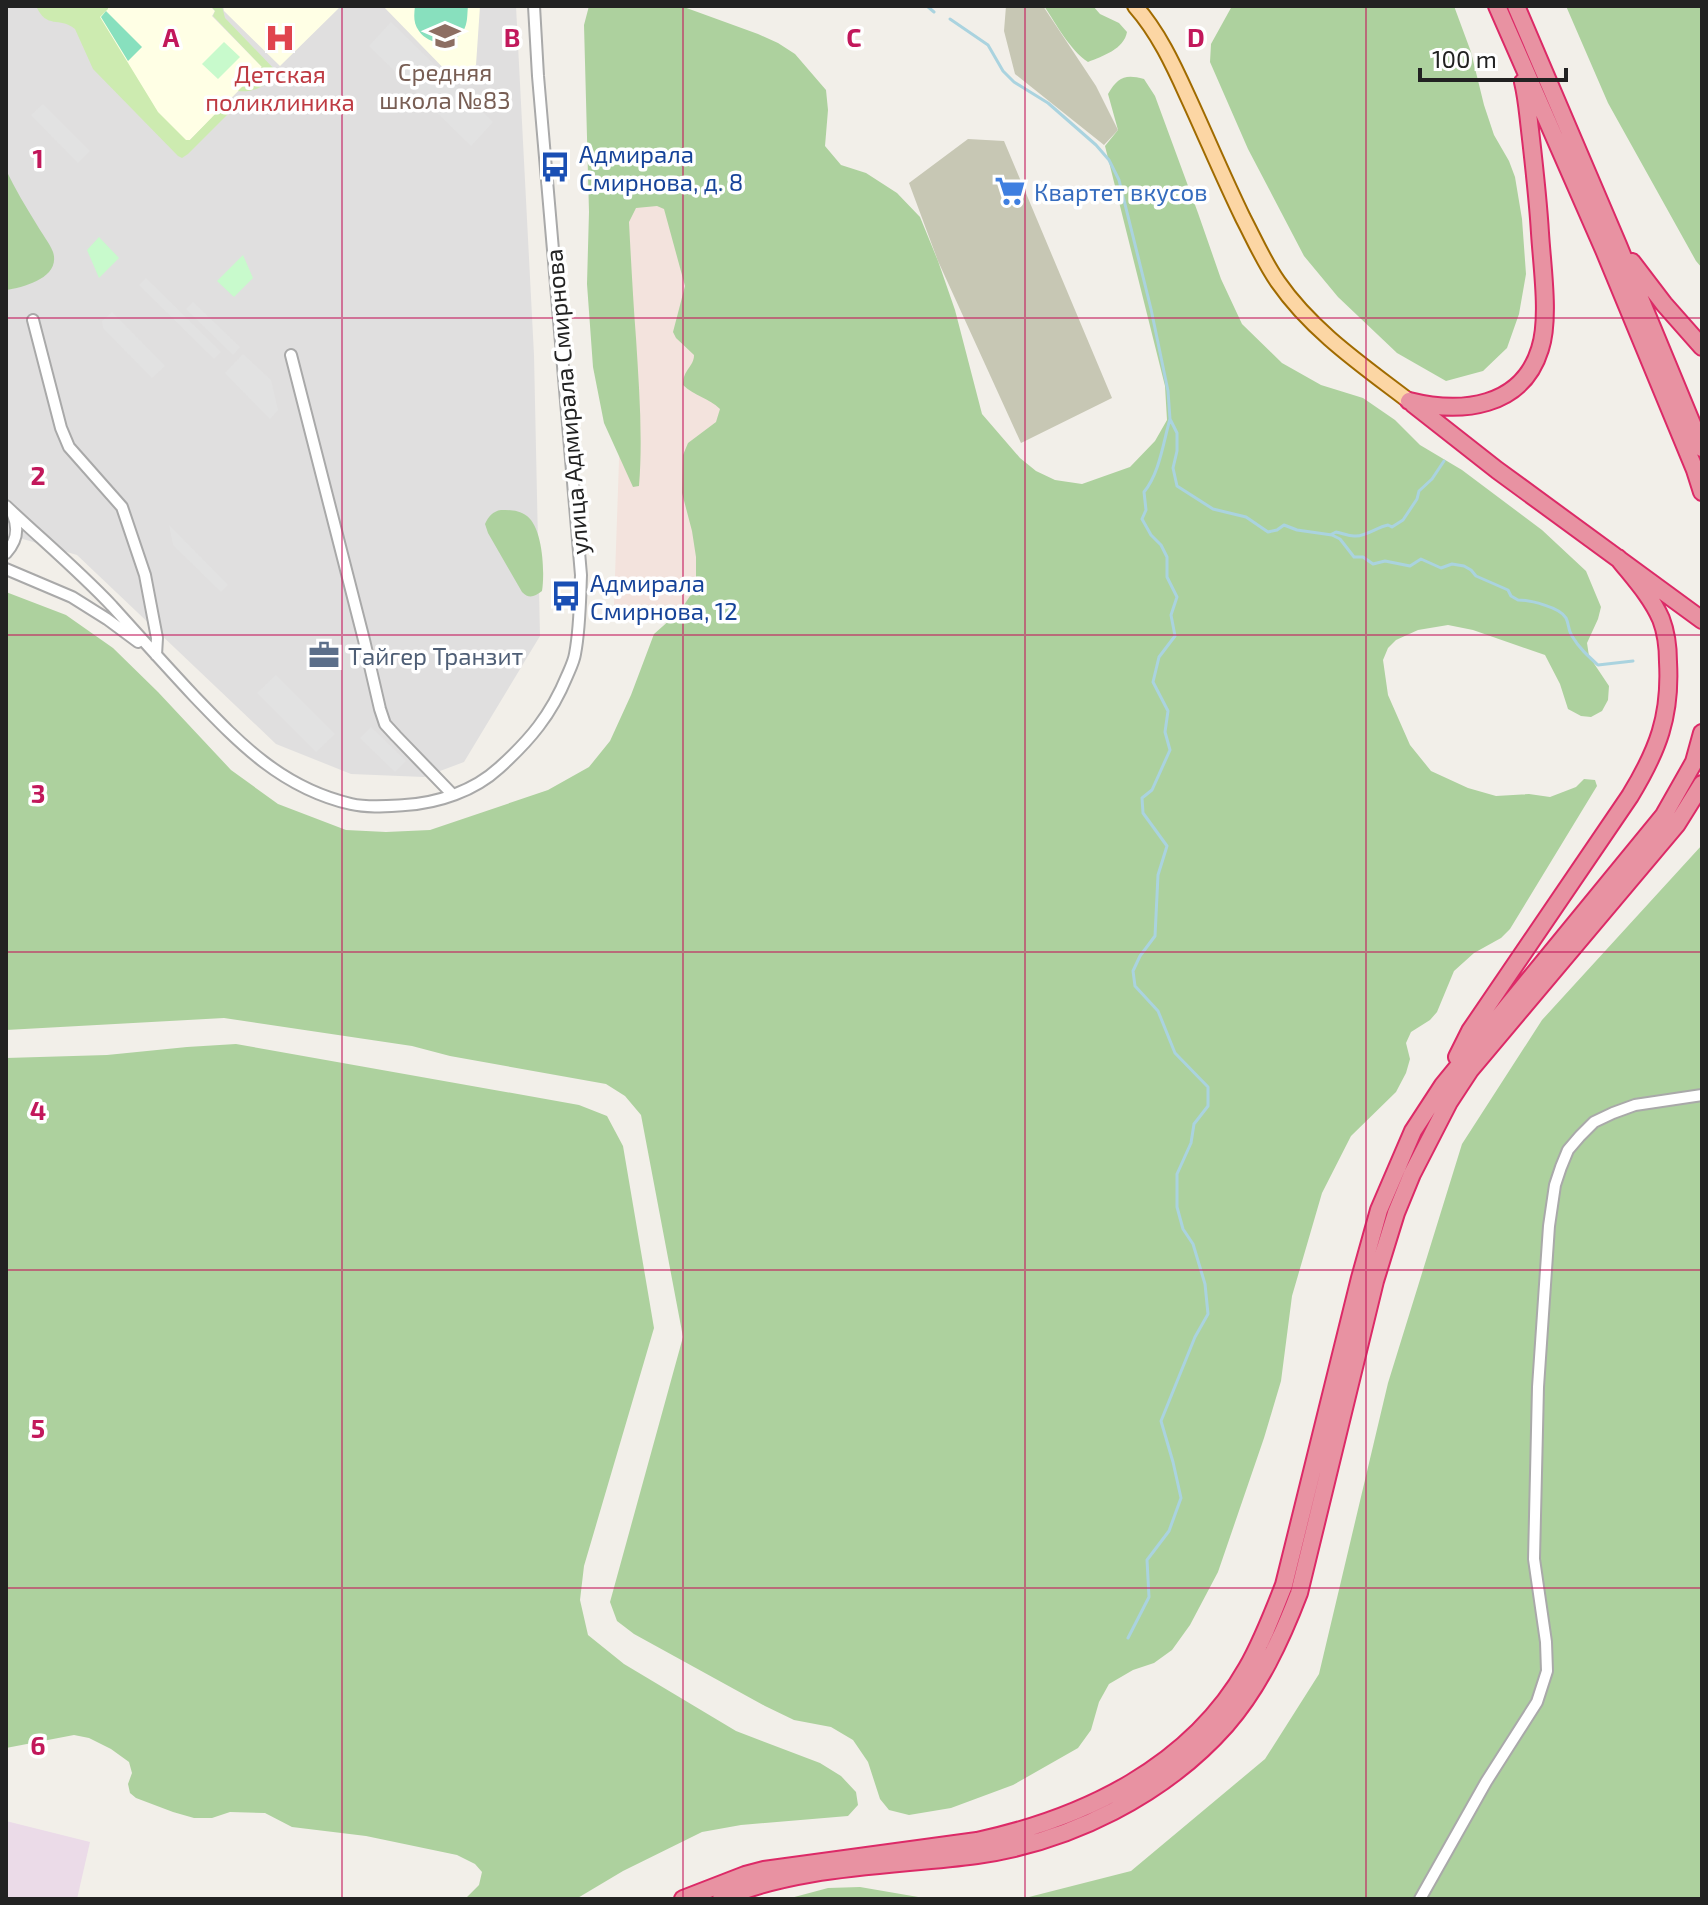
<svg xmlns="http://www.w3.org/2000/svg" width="1708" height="1905" font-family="'Exo 2',sans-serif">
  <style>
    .residential { fill: #e0dfdf }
    .industrial { fill: #ebdbe8 }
    .education { fill: #ffffe5 }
    .military { fill: #f3e3dd }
    .construction { fill: #c7c7b4 }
    .grass { fill: #cdebb0 }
    .forest { fill: #add19e }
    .park { fill: #c8facc }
    .pitch { fill: #88e0be }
    .parking { fill: #e2e2e2 }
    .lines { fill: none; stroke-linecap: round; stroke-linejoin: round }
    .stream { stroke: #aad3df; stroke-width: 3 }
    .minor-casing { stroke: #a9a9a9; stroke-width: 14 }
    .major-casing { stroke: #a06b00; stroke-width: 18 }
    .highway-casing { stroke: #dc2a67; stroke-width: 20 }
    .minor { stroke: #fff; stroke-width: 10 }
    .major { stroke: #fcd6a4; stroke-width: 14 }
    .highway { stroke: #e892a2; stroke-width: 16 }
    .grid { fill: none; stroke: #c2185b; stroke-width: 2; stroke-opacity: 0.55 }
    .labels { text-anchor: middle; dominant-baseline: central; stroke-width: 7; stroke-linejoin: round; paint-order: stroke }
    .education-label { font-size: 24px; fill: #785e54; stroke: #fff }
    .health-label { font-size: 24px; fill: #be3a42; stroke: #fff }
    .transit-label { font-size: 24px; fill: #164399; stroke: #fff; text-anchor: start }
    .shop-label { font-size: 24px; fill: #366cbe; stroke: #fff; text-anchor: start }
    .street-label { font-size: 24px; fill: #222; stroke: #fff }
    .service-label { font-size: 24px; fill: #4e5e75; stroke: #fff; text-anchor: start }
    .grid-label { font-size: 26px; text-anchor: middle; font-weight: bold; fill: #c2185b; stroke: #fff; stroke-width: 7; stroke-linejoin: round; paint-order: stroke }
  </style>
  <rect width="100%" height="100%" fill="#f2efe9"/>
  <!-- residential -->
  <path class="residential" d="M6,6H516L534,355L540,636L464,762L424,777L351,774L276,744L77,555L6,534Z"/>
  <!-- industrial -->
  <path class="industrial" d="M6,1821L90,1842L77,1899H6Z"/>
  <!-- education -->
  <path class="education" d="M80,6H210L215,11L212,16L262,67L178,152Z
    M223,6H341L280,66L224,11Z
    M383,6H480L476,65L455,80Z"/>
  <!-- military -->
  <path class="military" d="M677,125L791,622L614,605L628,201Z"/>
  <!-- construction -->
  <path class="construction" d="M1006,6H1043L1096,86L1118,130L1104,145L1015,74L1004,31Z
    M968,139L1004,141L1112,398L1021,443L938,261L909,183Z"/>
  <!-- grass -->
  <path class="grass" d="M36,6H108V9L100,17L158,112L186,140H190L224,105L229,110V113L188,154L182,158L178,156L93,69L75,29C59,16 47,30 36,6Z
    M211,6H222L225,18L278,73C268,85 254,93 238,91L262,67L213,16L215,11Z"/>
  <!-- forest -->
  <path class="forest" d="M589,6H681L758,34L778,43L795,54L826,90L828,110L825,146L841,165L866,173L897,193L920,217L938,261L955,310L982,414L1020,458L1036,471L1055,480L1082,484L1130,467L1155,441L1167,420L1165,386L1105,146L1118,130L1108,94C1118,77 1125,74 1144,79L1155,96L1198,213L1221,279L1242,324L1282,363L1321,385L1363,398L1395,420L1420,445L1462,470L1542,530L1586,571L1601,607L1598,619L1587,643L1589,656L1609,686L1608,700L1602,711L1591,717L1581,716L1568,709L1560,684L1545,655L1473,630L1448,625L1418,630L1396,640L1388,648L1383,660L1388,695L1410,745L1431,771L1468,788L1496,796L1529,794L1550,797L1576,787L1584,779L1595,780L1597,786L1510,929L1501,938L1474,953L1454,971L1437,1012L1430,1020L1411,1032L1406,1043L1410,1059L1406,1073L1396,1092L1351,1136L1322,1193L1292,1296L1281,1381L1264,1438L1218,1572L1190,1625L1172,1650L1154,1663L1133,1670L1109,1684L1099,1702L1091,1730L1078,1748L1013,1785L951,1808L909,1815L889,1810L880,1799L868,1762L853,1740L831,1727L794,1720L765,1706L634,1634L617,1621L610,1602L683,1337L641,1115L625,1096L606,1084L450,1056L412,1046L224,1018L6,1030V592L66,615L113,648L158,692L231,770L278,804L346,830L386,832L430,830L548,790L589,767L610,741L631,695L654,634L680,611L692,593L696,577V557L692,531L682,493L683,455L688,443L716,422L720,409C709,398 694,396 683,385C683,369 694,367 694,355L676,338L673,332L685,286L664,209L657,206L636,208L629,222C631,260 633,299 636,338C639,387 643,437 639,486L633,487L604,423L593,367L587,284L589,212L584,25Z
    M1044,6H1093L1100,14L1119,23L1127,32C1124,49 1103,56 1088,62C1069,49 1057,25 1044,6Z
    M1232,6H1454L1471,52L1484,105L1494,135L1509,161L1515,177L1522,219L1526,274L1519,314L1507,348L1483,371L1446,381L1397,353L1338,297L1304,256L1248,149L1210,62L1211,44Z
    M1566,6H1702V268L1696,261L1608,103Z
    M6,170C15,189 26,207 37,225C42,234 49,242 53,252C61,277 25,287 6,290Z
    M501,510C510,510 519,510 527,516C543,528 545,573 542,591C534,597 529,599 522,592L488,533L485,524C488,517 493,511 501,510Z
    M1702,845V1899H787L828,1888L860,1887L924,1898H1025L1131,1871L1265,1759L1319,1674L1388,1383L1462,1144L1542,1020Z
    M236,1044L579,1105L607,1116L623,1146L654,1328L584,1566L580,1600L588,1635L624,1664L736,1731L820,1763L841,1776L856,1792L858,1805L848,1816L741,1825L702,1832L623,1871L576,1899H465L479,1885L482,1872L475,1864L457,1855L366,1836L292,1827L265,1813L230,1812L212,1818H194L173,1812L136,1798L130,1793L128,1784L132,1773L129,1762L111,1749L89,1738L74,1735L6,1748V1058L107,1055L187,1047Z"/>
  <!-- park -->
  <path class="park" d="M224,42L240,57L218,79L202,64Z
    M99,237L119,258L99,278L87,250Z
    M243,255L253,278L234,297L217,281Z"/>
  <!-- pitch -->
  <path class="pitch" d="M415,6H468C467,14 468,24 463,31C453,46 429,46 419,31C413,23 414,15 415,6Z
    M106,11L142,47L128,61L101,17Z"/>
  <!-- parking -->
  <path class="parking" d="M391,22L493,122L471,146L369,46Z
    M43,104L90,151L78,163L31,115Z
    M146,278L221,352L214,359L139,285Z
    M193,302L240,347L233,355L186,309Z
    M112,312L165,366L152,378L103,328L102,321Z
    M243,354L271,380L278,410L270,419L225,373Z
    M169,525L228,585L221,592L173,545Z
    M276,675L335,734L316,752L257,693Z
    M371,727L406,761L395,772L360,738Z"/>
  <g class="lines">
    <!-- stream -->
    <path class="stream" d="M927,6L934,12
      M950,19L988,45L1003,71L1014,82L1048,103L1096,145L1109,160L1119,180L1151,309L1168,391L1170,419L1177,433V451L1173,468L1177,486L1213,509L1246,517L1268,532L1277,530L1284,525L1297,530L1332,535L1340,539L1354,557H1363L1373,564L1385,561L1410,566L1421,559L1441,568L1452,564L1464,566L1471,570L1476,576L1508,590L1511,596L1518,600C1529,600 1560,607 1566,618C1569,624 1568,630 1572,636C1579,648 1588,656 1598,665L1633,661
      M1332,534L1336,532C1343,533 1349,537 1356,536C1367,536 1377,527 1388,525L1392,527L1403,520L1417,499L1419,491L1432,479L1444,461
      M1128,1638L1149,1597L1147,1560L1169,1531L1181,1498L1173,1462L1161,1421L1195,1337L1208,1314L1205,1284L1193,1244L1183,1229L1177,1207V1174L1191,1143L1194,1124L1208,1106V1087L1175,1053L1158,1011L1135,986L1133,971L1140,956L1155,936L1158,875L1167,846L1143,813L1142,798L1152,790L1170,750L1165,732L1168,711L1153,682L1159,657L1175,636L1171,615L1177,597L1167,577V557L1161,545L1151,535L1142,519L1146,510L1144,492C1160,472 1163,443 1170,419"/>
    <!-- minor casing -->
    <g class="minor-casing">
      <path id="minor" d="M33,320L61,428L69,447L122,507L145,575L157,638L156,655
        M291,355L364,640L380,709L385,724L396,736L453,795
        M6,506C41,539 79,571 112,606C139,636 166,666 194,696C240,744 282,788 351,804C368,808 388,806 405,805C438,803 474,791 499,768C530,740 551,715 567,676C570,669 574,661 575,654C580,628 580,601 581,575L538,76L534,6
        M6,553C17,541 19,529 13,515
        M6,569L72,597L107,619L138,642
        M1420,1899L1486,1782L1537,1702L1547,1671L1546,1642L1534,1559L1538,1387L1549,1226L1555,1185L1561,1167L1568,1150L1580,1136L1594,1122L1613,1113L1635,1105L1702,1095"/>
    </g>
    <!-- major casing -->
    <g class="major-casing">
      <path id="major" d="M1135,6C1158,32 1173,64 1187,95C1206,136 1223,177 1243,218C1254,239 1264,262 1278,282C1312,331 1362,365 1409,401"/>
    </g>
    <!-- highway casing -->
    <g class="highway-casing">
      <path id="highway" d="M1497,6L1604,250L1695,470L1702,492
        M1516,6L1618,245L1702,448
        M1632,262L1664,304L1702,347
        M1409,401C1461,414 1522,408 1540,349C1550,319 1542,266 1540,233C1538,199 1534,165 1530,130C1528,114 1527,98 1523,82
        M1413,404L1497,470L1702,620
        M1457,1057L1470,1031L1630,796C1658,750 1671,716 1668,662C1668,647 1666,632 1661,619C1651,596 1633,577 1618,558
        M683,1899L745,1875L764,1870L977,1841C1084,1818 1191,1767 1247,1668C1262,1642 1273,1613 1284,1585L1360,1278L1379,1210L1413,1131L1443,1085L1664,815L1694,762L1702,733
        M721,1899C798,1865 894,1866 977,1855C1070,1842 1164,1795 1226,1725C1259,1687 1281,1640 1299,1593L1375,1281L1396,1213L1412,1174L1449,1102L1470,1070L1677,824L1702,784"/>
    </g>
    <!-- minor -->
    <use href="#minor" class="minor"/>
    <!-- major -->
    <use href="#major" class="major"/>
    <!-- highway -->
    <use href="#highway" class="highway"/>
  </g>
  <!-- grid -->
  <path class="grid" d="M342,6V1899M683,6V1899M1025,6V1899M1366,6V1899M6,318H1702M6,635H1702M6,952H1702M6,1270H1702M6,1588H1702"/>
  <!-- icons -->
  <defs>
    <g id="school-bare" transform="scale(2.4)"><path d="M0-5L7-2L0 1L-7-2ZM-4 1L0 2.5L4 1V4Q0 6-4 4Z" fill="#8d6e63" stroke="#fff" stroke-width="2.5" paint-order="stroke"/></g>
    <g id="hospital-bare" transform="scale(2.4)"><path d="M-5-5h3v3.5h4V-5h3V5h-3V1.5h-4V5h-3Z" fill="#e0444e" stroke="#fff" stroke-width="2.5" paint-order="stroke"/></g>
    <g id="bus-bare" transform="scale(2.4)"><path d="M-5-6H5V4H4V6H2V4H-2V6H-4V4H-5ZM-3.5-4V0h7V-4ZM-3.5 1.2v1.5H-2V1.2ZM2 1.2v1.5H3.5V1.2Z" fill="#1a4fb4" stroke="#fff" stroke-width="2.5" paint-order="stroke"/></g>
    <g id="supermarket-bare" transform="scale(2.4)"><path d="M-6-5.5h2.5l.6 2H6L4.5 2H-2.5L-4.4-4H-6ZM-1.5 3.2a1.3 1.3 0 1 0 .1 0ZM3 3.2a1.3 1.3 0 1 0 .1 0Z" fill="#3f7fe0" stroke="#fff" stroke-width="2.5" paint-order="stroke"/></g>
    <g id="office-bare" transform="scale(2.4)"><path d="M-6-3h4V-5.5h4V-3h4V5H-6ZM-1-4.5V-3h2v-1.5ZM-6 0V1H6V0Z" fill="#5c6f8a" stroke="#fff" stroke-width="2.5" paint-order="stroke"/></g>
  </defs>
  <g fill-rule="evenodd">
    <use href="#school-bare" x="445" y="36"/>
    <use href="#hospital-bare" x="280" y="38"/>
    <use href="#bus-bare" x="555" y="167"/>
    <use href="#supermarket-bare" x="1010" y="191"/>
    <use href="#bus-bare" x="566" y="596"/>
    <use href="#office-bare" x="324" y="655"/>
  </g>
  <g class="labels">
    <!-- education labels -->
    <g class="education-label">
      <text x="445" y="71">Средняя<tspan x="445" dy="28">школа №83</tspan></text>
    </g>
    <!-- health labels -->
    <g class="health-label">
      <text x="280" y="73">Детская<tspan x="280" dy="28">поликлиника</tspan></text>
    </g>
    <!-- transit labels -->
    <g class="transit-label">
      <text x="579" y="153">Адмирала<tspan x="579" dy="28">Смирнова, д. 8</tspan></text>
      <text x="590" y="582">Адмирала<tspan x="590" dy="28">Смирнова, 12</tspan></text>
    </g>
    <!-- shop labels -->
    <g class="shop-label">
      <text x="1034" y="191">Квартет вкусов</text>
    </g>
    <!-- street labels -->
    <g class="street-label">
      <text transform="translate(566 402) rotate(-95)">улица Адмирала Смирнова</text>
    </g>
    <!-- service labels -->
    <g class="service-label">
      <text x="348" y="655">Тайгер Транзит</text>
    </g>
  </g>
  <g class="grid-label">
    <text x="171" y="47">A</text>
    <text x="512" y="47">B</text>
    <text x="854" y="47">C</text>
    <text x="1196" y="47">D</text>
    <text x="38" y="168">1</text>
    <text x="38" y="485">2</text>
    <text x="38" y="803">3</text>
    <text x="38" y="1120">4</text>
    <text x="38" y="1438">5</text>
    <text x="38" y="1755">6</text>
  </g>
  <!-- border -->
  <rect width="1708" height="1905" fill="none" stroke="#222222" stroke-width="16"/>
  <!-- scale -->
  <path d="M1420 68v12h146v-12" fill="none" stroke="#222222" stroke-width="4"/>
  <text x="1432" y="68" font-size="24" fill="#222222" stroke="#ffffff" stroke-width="6" paint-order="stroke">100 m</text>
</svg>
